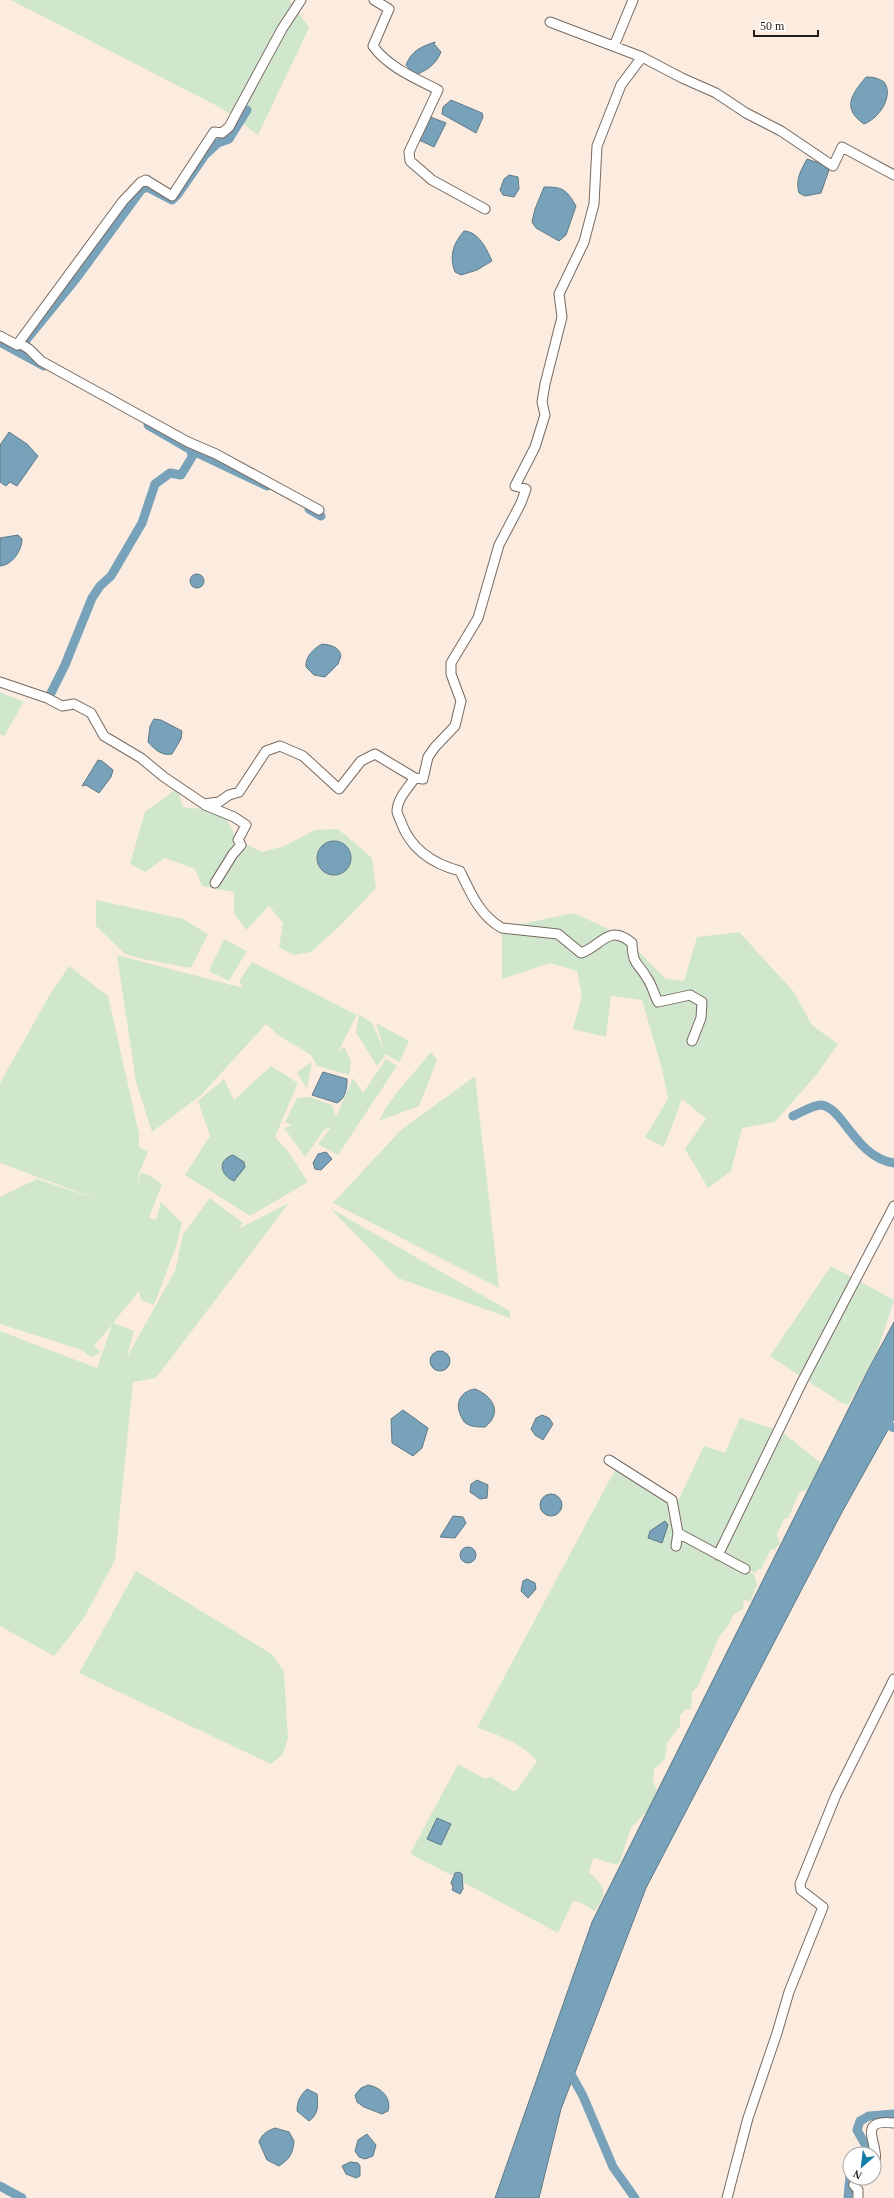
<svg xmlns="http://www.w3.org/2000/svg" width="894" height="2198" font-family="'Times New Roman',serif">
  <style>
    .green { fill: #d0e7cd }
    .water { fill: #78a2b9; stroke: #5e7a88 }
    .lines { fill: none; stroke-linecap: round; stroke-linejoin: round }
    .canal { stroke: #78a2b9; stroke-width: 9 }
    .street-casing { stroke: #77695f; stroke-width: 11 }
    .street { stroke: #fff; stroke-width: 9 }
  </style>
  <rect width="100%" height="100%" fill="#fcece0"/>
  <!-- green -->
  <path class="green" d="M11,0H290L309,28L258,135L223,109Z
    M0,692L24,702L4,736L0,734Z
    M177,788L183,807L222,811L238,840L262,852L284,846L315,830L338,829L372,858L376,888L342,924L311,952L294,955L279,947L283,923L269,906L246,930L234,913V892L202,886L195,869L165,858L145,872L130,864L145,812Z
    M96,900L183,919L208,934L191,968L143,959L125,954L96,926Z
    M574,913L623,936L666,979L684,981L697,937L739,932L793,991L812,1025L838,1044L817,1074L775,1122L742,1128L731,1171L708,1188L685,1149L706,1119L682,1099L664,1147L645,1137L668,1099L662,1069L642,1000L611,996L606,1037L573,1029L582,995L577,971L550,963L502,979V928Z
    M224,939L247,951L229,981L209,971Z
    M117,955L243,988L239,981L252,962L357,1015L338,1052L344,1047L351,1061L349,1075L317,1066L311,1055L278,1035L266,1024L201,1095L152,1132L136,1082Z
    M69,966L108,996L139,1134V1147L148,1152L139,1173L138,1186L141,1172L154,1178L162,1184L149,1218L156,1220L161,1202L182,1223L177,1244L154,1305L141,1300L139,1291L113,1323L134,1331L127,1357L175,1271L183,1234L210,1198L243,1223L238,1229L289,1203L156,1378L133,1382L115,1560L84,1618L54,1656L0,1626V1331L97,1368L112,1325L94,1346L101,1352L91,1357L82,1350L0,1324V1197L37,1179L102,1201L0,1163V1083L49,996Z
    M359,1014L372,1023L384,1050L376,1023L409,1041L399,1062L386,1054L377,1066L356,1032Z
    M431,1052L437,1060L419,1106L379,1121C391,1095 413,1075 431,1052Z
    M386,1059L397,1066L338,1155L318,1144L331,1127L325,1129L305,1157L284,1128L292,1125L285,1122L297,1098L309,1097L332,1105L336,1117L353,1078L363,1093Z
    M312,1062L307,1089L297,1072Z
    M271,1066L298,1083L275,1137L290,1154L308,1182L250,1216L185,1175L210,1136L198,1101L224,1079L234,1100Z
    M475,1076L499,1288L333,1203L401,1130Z
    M330,1208L510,1311V1318L398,1278Z
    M831,1266L894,1300L877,1352L848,1405L840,1402L770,1356Z
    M740,1418L777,1430L718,1553L679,1533L675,1502L678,1501L704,1446L725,1453Z
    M782,1432L821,1463L807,1490L800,1492L788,1518L784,1519L777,1534L780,1543L774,1550L771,1549L761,1569H758L755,1573L721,1554Z
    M617,1466L671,1501L679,1536L754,1574L757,1585L750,1602L744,1600L743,1609L733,1615L729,1625L719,1637L698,1686L692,1692L691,1710L686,1709L680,1715V1726L667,1743L665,1759L654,1769L653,1781L657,1790L648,1810L631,1828L620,1862L616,1865L595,1858L592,1861L589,1872C605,1886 609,1894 594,1911L582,1903L573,1901L558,1933L463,1882L462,1874L459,1871L451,1875L410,1854L458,1764L485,1779L491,1777L512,1791H516L537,1761C520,1743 501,1735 477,1728Z
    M136,1571L273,1655L284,1672L288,1738L283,1754L271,1764L79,1673Z"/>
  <!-- water -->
  <path class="water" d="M435,42L434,44L441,52C436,64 428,70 415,75L406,65C412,50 421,47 435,42Z
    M866,77C873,77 878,78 884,82C894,95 880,118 864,124C841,108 852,94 866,77Z
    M451,100L482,113L483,117L476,133L442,114L443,107Z
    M428,116L446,123L434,147L419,140Z
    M807,159L822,164L829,170L821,193L805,196L799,193C795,180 801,170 807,159Z
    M509,175L518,177L519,189L514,197L503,195L500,190L504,179Z
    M544,187C563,187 566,189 576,206L566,235L559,241L536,228L532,222L535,209Z
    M464,231C479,232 486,248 492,261L477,270L461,275L455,272C449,256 453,244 464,231Z
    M9,432L27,444L38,456L17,486L10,482L6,486L0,482V445Z
    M18,535L22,539C22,551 12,565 0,566V538Z
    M190 581a7 7 0 1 1 14 0a7 7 0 1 1-14 0Z
    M322,644C330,645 339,646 341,656L338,664L325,677L314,675L306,667C305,657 313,649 322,644Z
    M154,719L161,720L182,731L181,739L172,754C162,756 155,750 148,742L150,726Z
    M98,760L102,761L113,770L111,777L99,793L86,785L82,786Z
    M317 858a17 17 0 1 1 34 0a17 17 0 1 1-34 0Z
    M323,1072L347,1079C347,1088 346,1098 337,1103L312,1095Z
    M326,1152L332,1159L321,1170L315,1169L313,1163L318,1154Z
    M233,1155L244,1162L245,1167L234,1181C220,1175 217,1160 233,1155Z
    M894,1322V1419L841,1514L646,1888L561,2109L539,2198H495L592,1922L867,1372Z
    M430 1361a10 10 0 1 1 20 0a10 10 0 1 1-20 0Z
    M475,1389C493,1396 503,1413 485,1427C479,1427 472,1427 467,1424C463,1422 462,1418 460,1414C455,1401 462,1391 475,1389Z
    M403,1410L428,1428L422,1448L413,1456L392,1443L391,1419Z
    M542,1415L549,1418L553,1424L543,1440L535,1435L531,1429L536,1418Z
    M477,1480L488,1485L487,1498L480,1499L470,1492L471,1484Z
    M540 1505a11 11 0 1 1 22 0a11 11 0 1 1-22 0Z
    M453,1516L463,1517L466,1523L455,1538L440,1537Z
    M665,1521L668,1525L662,1543L648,1538L650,1531Z
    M460 1555a8 8 0 1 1 16 0a8 8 0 1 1-16 0Z
    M527,1579L535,1583L536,1589L528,1598L521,1591L523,1581Z
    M437,1818L451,1824L441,1845L427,1839Z
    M459,1872L462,1874L463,1889L460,1894L452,1890L453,1887L451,1883L455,1873Z
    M368,2085C380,2087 392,2097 388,2111L382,2114L364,2107L357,2102L355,2095L361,2088Z
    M307,2089L317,2094C318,2105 319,2114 309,2121L297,2111C297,2101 300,2096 307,2089Z
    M275,2128L289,2132L294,2141C293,2153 290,2159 279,2166L267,2160L259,2142C262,2134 267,2131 275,2128Z
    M367,2134L376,2145L373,2156L365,2159L359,2157L355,2151L358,2140Z
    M350,2162L358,2163L360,2166V2176L356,2178L346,2174L342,2166Z"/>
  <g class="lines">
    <!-- canal -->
    <path class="canal" d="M0,342L44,366
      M18,350L75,280L141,190L147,187L172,200L178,194L205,155L218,143L229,139L247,110
      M191,450L267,486
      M309,509L321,516
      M51,693L65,665L92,598L100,586L111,576L142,523L155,484L170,473L181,475L192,457L191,450L148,425
      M793,1116C800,1113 813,1105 821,1105C843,1107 856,1158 894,1163
      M879,1421L894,1428
      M568,2069L583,2096L613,2167L635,2198
      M865,2154L866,2146L857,2130L860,2121L869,2116L894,2114
      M0,2186L22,2198
      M848,2198L850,2175"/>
    <!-- street casing -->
    <g class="street-casing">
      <path id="street" d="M374,0L389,9L373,46C388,67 415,78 438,90L409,152L410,161L432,180L485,209
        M550,22L642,57L682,78L716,93L746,113L781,131L833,166L842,147L894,175
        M614,46L633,0
        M642,57L621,85L597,146L594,204L584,242L559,294L562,317L545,384L542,402L545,415L535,447L515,486L526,489L521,503L499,545L478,618L451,663V674L461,701L455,726L435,747L428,757L423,779L415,778C408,788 397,799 397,811C397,814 400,819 401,822C411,850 433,864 460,871C470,892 480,916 502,928L558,934L581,953C602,946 608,923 632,943C633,966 637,961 647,978C652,985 654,994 658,1002L690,995L702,1002L701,1018L692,1041
        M0,336L17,345L123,201L141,182L146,180L172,196L214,132L222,133L229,127L282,29L301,0
        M19,343L29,349L41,361L188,442L216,454L319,510
        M0,682L47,698L62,706L74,704L91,713L104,736L141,758L164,777L204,804L219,802L229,795L239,792L266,751L280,746L303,756L339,789L361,761L375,754L415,778
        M205,805L234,817L246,825L238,840L241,845L233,854L215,883
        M609,1460L672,1500L678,1533L676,1546
        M678,1533L745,1569
        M718,1555L802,1382L894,1206
        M874,2164C882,2147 853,2118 894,2123
        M727,2198L748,2118L777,2033L789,1992L823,1907L801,1890L800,1884L836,1795L894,1679
        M858,2198V2190L854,2185L860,2178"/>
    </g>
    <!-- street -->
    <use href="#street" class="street"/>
  </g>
  <!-- north arrow -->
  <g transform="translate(862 2166) rotate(208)"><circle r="19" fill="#ffffff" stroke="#a6a4a2"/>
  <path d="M0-3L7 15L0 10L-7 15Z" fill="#137ba6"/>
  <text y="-6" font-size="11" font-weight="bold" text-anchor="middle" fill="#211b17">N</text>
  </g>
  <!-- scale -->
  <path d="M754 30v6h64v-6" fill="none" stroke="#211b17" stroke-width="2"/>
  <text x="760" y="30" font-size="12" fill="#211b17" stroke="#ffffff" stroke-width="3" paint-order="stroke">50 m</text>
</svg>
